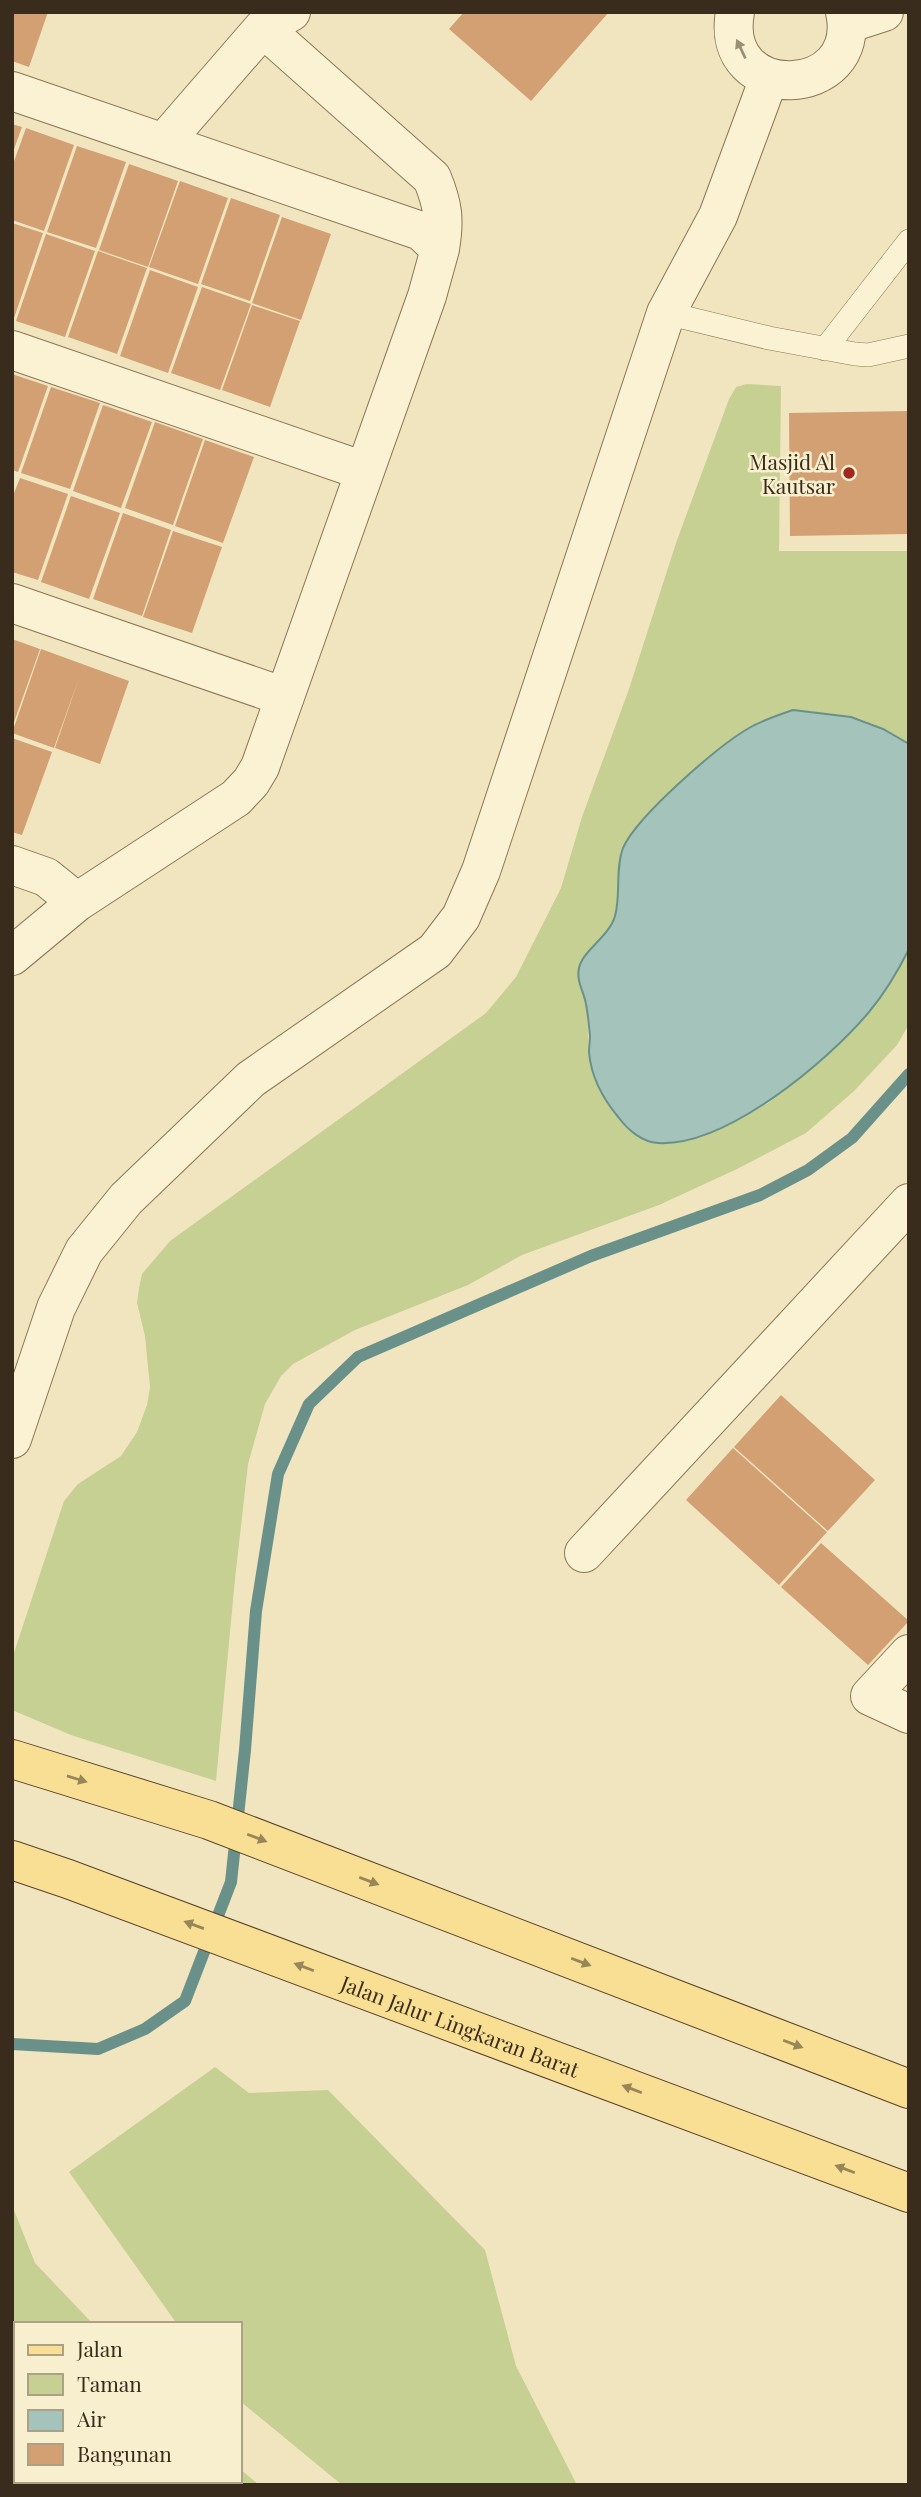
<svg xmlns="http://www.w3.org/2000/svg" width="921" height="2497" font-family="'Playfair Display',serif">
  <style>
    .green { fill: #c5d092 }
    .water { fill: #a3c3bb; stroke: #69918a; stroke-width: 2 }
    .lines { fill: none; stroke-linecap: round; stroke-linejoin: round }
    .stream { stroke: #69918a; stroke-width: 12 }
    .building { fill: #d2a072 }
    .service-casing { stroke: #8b7656; stroke-width: 24 }
    .minor-casing { stroke: #8b7656; stroke-width: 40 }
    .primary-casing { stroke: #59432b; stroke-width: 40 }
    .service { stroke: #fbf2d3; stroke-width: 23 }
    .minor { stroke: #fbf2d3; stroke-width: 38 }
    .primary { stroke: #f8df93; stroke-width: 38 }
    .oneway { fill: #9a8f78 }
    .oneway2 { fill: #998658 }
    .poi-dot { fill: #9f2821; stroke: #f8efcf; stroke-width: 2.5 }
    .labels { text-anchor: middle; dominant-baseline: central; stroke-width: 5; stroke-linejoin: round; paint-order: stroke }
    .poi-label { font-size: 21px; fill: #3a2c1c; stroke: #f8efcf; text-anchor: end }
    .street-label { font-size: 21px; fill: #3a2c1c; stroke: #f8efcf }
  </style>
  <rect width="100%" height="100%" fill="#f1e5bf"/>
  <!-- green -->
  <path class="green" d="M747,384L781,386L779,551H909V744C892,732 869,720 848,717C835,715 823,715 810,711L620,865L616,914L612,925L587,954L579,982L587,1005L589,1053L598,1088L626,1127L642,1139L658,1143L684,1140L767,1104L830,1053L870,1011L896,975L909,949V1024L897,1045L854,1091L806,1133L737,1169L659,1205L522,1255L468,1285L355,1330L293,1364L281,1376L265,1404L248,1464L235,1579L216,1781L71,1735L12,1710V1659L64,1501L78,1484L121,1456L137,1432L147,1405L150,1387L145,1336L137,1303L139,1288L142,1274L170,1241L486,1013L516,977L561,888L582,817L629,689L676,543L729,399L736,387Z
    M215,2067L249,2093L328,2090L485,2250L516,2366L577,2485H342L240,2401V2324H177L69,2172Z
    M12,2205L35,2263L93,2324H16V2481H240V2469L259,2485H12Z"/>
  <!-- water -->
  <path class="water" d="M793,710L851,717L883,729L909,744V949C898,971 885,993 869,1012C828,1061 726,1147 658,1143C642,1142 628,1130 619,1118C603,1099 591,1077 589,1052C589,1047 590,1041 590,1036C589,1026 588,1014 586,1004C584,992 576,981 579,968C583,950 609,937 615,916C621,895 615,869 623,848C637,816 718,746 749,728C763,720 778,715 793,710Z"/>
  <g class="lines">
    <!-- stream -->
    <path class="stream" d="M12,2044L98,2049L145,2029L185,2001L231,1882L245,1750L256,1611L278,1474L309,1404L358,1357L591,1256L760,1195L808,1170L852,1138L909,1074"/>
  </g>
  <!-- building -->
  <path class="building" d="M12,12H48L29,67L12,61Z
    M464,12H609L531,101L449,29Z
    M12,124L22,127L13,152H12Z
    M26,128L74,145L44,231L12,220V167Z
    M77,146L126,162L96,248L47,232Z
    M129,164L178,181L148,267L99,250Z
    M180,181L228,198L198,284L149,267Z
    M231,198L280,215L250,301L201,284Z
    M282,217L331,234L301,320L252,303Z
    M12,223L43,233L13,321H12Z
    M46,234L95,251L65,337L16,321Z
    M98,251L147,268L117,354L68,337Z
    M150,270L198,287L168,373L120,356Z
    M202,287L251,304L220,390L171,373Z
    M252,305L300,321L270,407L222,390Z
    M12,374L48,386L18,472L12,470Z
    M51,387L100,403L70,489L21,473Z
    M103,405L152,422L121,508L73,491Z
    M909,411V534L790,536L789,413Z
    M155,422L203,439L173,525L125,508Z
    M205,440L254,457L223,543L175,526Z
    M20,478L68,494L38,580L12,572V498Z
    M71,496L120,513L89,599L41,582Z
    M123,513L171,530L142,616L93,599Z
    M173,531L222,547L192,633L143,617Z
    M12,639L40,649L13,725H12Z
    M41,649L129,681L100,764L55,748L80,675L54,748L12,733Z
    M12,738L52,752L22,835L12,832Z
    M781,1395L875,1480L828,1531L734,1447Z
    M733,1448L827,1532L779,1585L686,1500Z
    M821,1543L909,1621L868,1665L781,1587Z"/>
  <g class="lines">
    <!-- service casing -->
    <g class="service-casing">
      <path id="service" d="M666,313L769,338L855,354L868,355L909,346
        M825,349L909,241"/>
    </g>
    <!-- minor casing -->
    <g class="minor-casing">
      <path id="minor" d="M735,12C718,106 864,100 845,12
        M847,24L884,12
        M263,28L432,178C443,205 445,219 440,249
        M12,91L421,231L440,249L427,296L260,767L251,782L236,798L77,902L12,956
        M165,141L263,28L291,12
        M12,350L364,471
        M12,603L285,697
        M12,865L46,877L77,902
        M12,1439L56,1308L84,1251L126,1199L251,1079L435,951L461,917L481,871L666,313L718,216L769,78
        M584,1553L909,1203
        M909,1654L870,1696L909,1714"/>
    </g>
    <!-- primary casing -->
    <g class="primary-casing">
      <g id="primary">
        <path d="M12,1759L209,1820L909,2089"/>
        <path id="s1" d="M12,1860L68,1879L909,2193"/>
      </g>
    </g>
    <!-- service -->
    <use href="#service" class="service"/>
    <!-- minor -->
    <use href="#minor" class="minor"/>
    <!-- primary -->
    <use href="#primary" class="primary"/>
  </g>
  <!-- one-way arrows -->
  <defs><path id="oneway-solid" d="M-6-.8H1V-3.2L6.5 0L1 3.2V.8H-6Z" transform="scale(1.75)"/></defs>
  <use class="oneway" href="#oneway-solid" transform="translate(741 49) rotate(-115)"/>
  <g class="oneway2">
    <use href="#oneway-solid" transform="translate(77 1779) rotate(17)"/>
    <use href="#oneway-solid" transform="translate(257 1838) rotate(21)"/>
    <use href="#oneway-solid" transform="translate(369 1881) rotate(21)"/>
    <use href="#oneway-solid" transform="translate(194 1925) rotate(-160)"/>
    <use href="#oneway-solid" transform="translate(581 1962) rotate(21)"/>
    <use href="#oneway-solid" transform="translate(304 1967) rotate(-159)"/>
    <use href="#oneway-solid" transform="translate(793 2044) rotate(21)"/>
    <use href="#oneway-solid" transform="translate(632 2089) rotate(-159)"/>
    <use href="#oneway-solid" transform="translate(845 2169) rotate(-159)"/>
  </g>
  <!-- markers -->
  <circle class="poi-dot" cx="849" cy="473" r="7"/>
  <g class="labels">
    <!-- poi labels -->
    <g class="poi-label">
      <text x="835" y="461">Masjid Al<tspan x="835" dy="24">Kautsar</tspan></text>
    </g>
    <!-- street labels -->
    <g class="street-label">
      <text stroke="none"><textPath href="#s1" startOffset="478">Jalan Jalur Lingkaran Barat</textPath></text>
    </g>
  </g>
  <!-- border -->
  <rect width="921" height="2497" fill="none" stroke="#3a2c1c" stroke-width="28"/>
  <!-- legend -->
  <rect x="14" y="2322" width="228" height="161" fill="#f8efcf" stroke="#aca187" stroke-width="2"/>
  <rect x="28" y="2345" width="35" height="10" fill="#f8df93" stroke="#aca187" stroke-width="2"/>
  <text x="77" y="2357" font-size="21" fill="#3a2c1c">Jalan</text>
  <rect x="28" y="2374" width="35" height="21" fill="#c5d092" stroke="#aca187" stroke-width="2"/>
  <text x="77" y="2392" font-size="21" fill="#3a2c1c">Taman</text>
  <rect x="28" y="2410" width="35" height="21" fill="#a3c3bb" stroke="#aca187" stroke-width="2"/>
  <text x="77" y="2427" font-size="21" fill="#3a2c1c">Air</text>
  <rect x="28" y="2444" width="35" height="21" fill="#d2a072" stroke="#aca187" stroke-width="2"/>
  <text x="77" y="2462" font-size="21" fill="#3a2c1c">Bangunan</text>
</svg>
